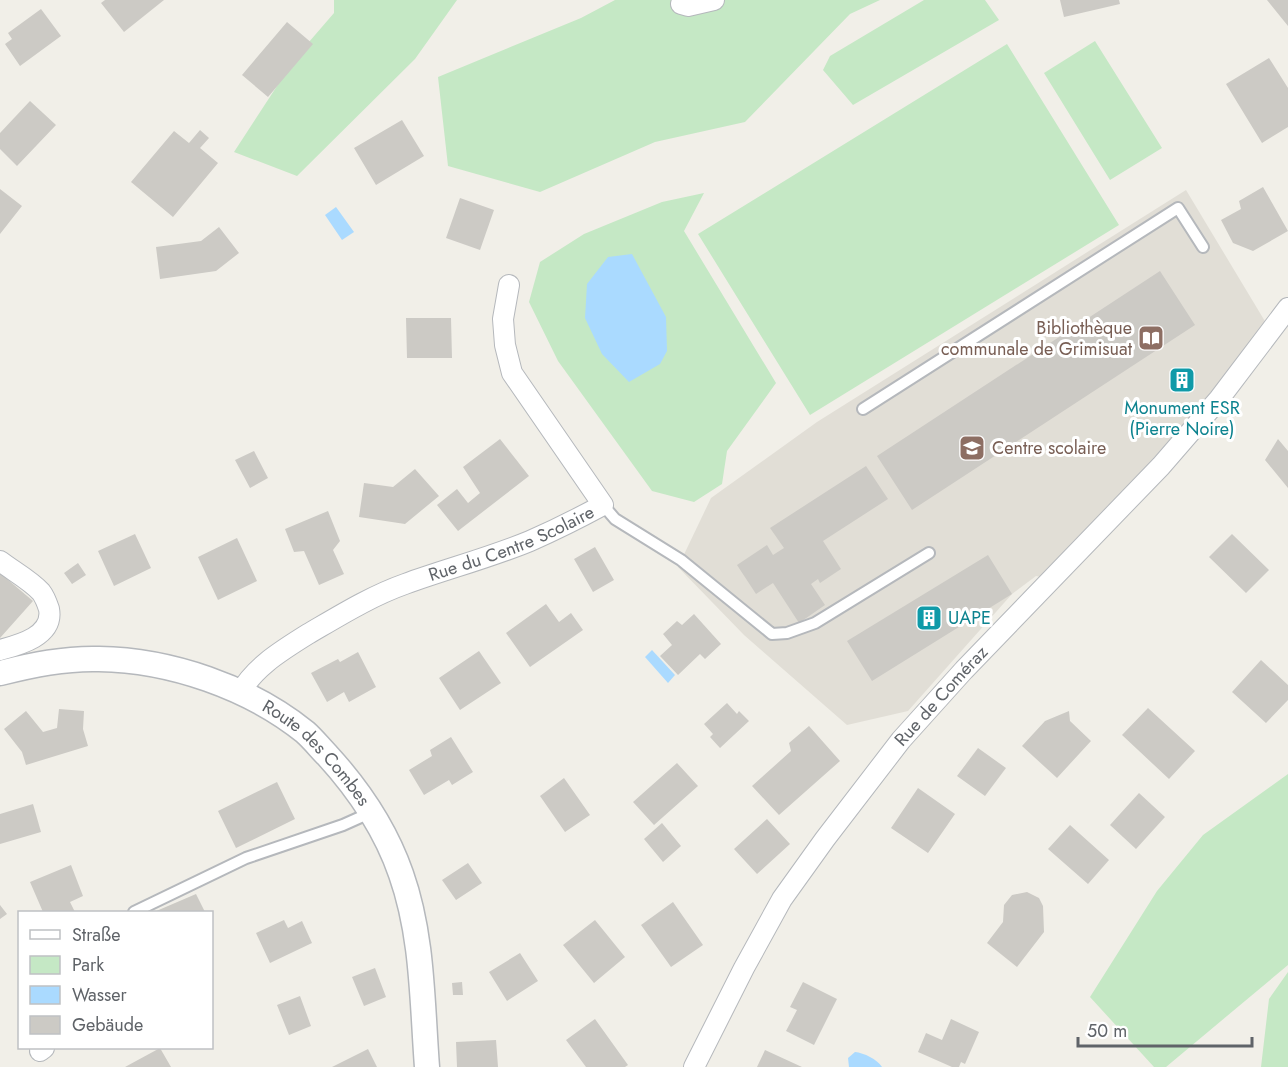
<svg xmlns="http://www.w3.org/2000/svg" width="1288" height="1067" font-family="Jost,sans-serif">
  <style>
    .education { fill: #e1ded6 }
    .green { fill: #c5e8c5 }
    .water { fill: #aadaff }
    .building { fill: #cccac5 }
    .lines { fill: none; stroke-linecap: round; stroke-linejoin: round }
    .service-casing { stroke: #b5b8bc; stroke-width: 14 }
    .minor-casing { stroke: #b5b8bc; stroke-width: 22 }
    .tertiary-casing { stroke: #b5b8bc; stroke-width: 27 }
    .service { stroke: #fff; stroke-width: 10 }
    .minor { stroke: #fff; stroke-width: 20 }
    .tertiary { stroke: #fff; stroke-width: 24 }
    .labels { text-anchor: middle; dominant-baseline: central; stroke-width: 6; stroke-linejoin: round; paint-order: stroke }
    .education-label { font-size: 18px; fill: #785e54; stroke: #fff; text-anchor: end }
    .culture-label { font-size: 18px; fill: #0d838f; stroke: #fff }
    .street-label { font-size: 18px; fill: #5f6368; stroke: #fff }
  </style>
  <rect width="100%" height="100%" fill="#f1efe8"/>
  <!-- education -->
  <path class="education" d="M1186,190L1266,323L1262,330L1183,426L1105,512L1041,577L1036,576L1012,594L908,711L847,725L744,635L678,567L711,498L817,422Z"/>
  <!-- green -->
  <path class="green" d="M334,0H457L415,59L297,176L234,152L296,57L334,13Z
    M615,0H880L850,14L745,122L655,142L540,192L448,166L438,77L581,18Z
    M924,0H985L999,20L853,105L823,70L830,56Z
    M1095,41L1162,148L1110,180L1044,73Z
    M1007,44L1119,225L810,415L698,234Z
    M704,193L684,231L776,383L727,451L722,484L694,502L652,491L558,361L529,302L540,262L584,234L662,202Z
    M1288,774V965L1166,1067H1154L1090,997L1157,891L1203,835Z
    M1288,972V1067H1261L1269,999Z"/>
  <!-- water -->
  <path class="water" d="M336,207L354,232L342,240L325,215Z
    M632,254L666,317L667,351L660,364L629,382L602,354L585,318L587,284L608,257Z
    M652,650L675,675L668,683L645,657Z
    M855,1052C864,1053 877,1059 882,1067H849L848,1058Z"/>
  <!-- building -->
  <path class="building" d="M105,0H164L124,32L101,3Z
    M1060,0H1119L1120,4L1064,17Z
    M1267,0H1288V26Z
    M41,9L61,36L20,66L5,44L12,39L8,33Z
    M287,22L313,44L268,97L242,75Z
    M1269,58L1288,88V127L1262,143L1226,84Z
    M30,101L56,125L17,166L0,149V133Z
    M402,120L424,156L376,185L354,148Z
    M200,130L209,138L200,148L218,163L173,217L131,182L174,131L189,143Z
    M1263,187L1288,231L1253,251L1233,243L1221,220L1241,209L1239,201Z
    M0,189L22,206L0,234Z
    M460,198L494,210L480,250L446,238Z
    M219,227L239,253L216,271L160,279L156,247L201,241Z
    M1160,271L1195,325L912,510L877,456Z
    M406,318H451L452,358H407Z
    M1182,370L1192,380L1182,389L1172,380Z
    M500,439L529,476L458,531L437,505L457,489L468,503L480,493L463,467Z
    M1278,439L1288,451V488L1265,460Z
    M254,451L268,478L250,488L235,460Z
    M866,466L888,499L823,541L841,569L820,583L818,579L811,584L825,605L799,623L773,583L756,594L737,565L767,545L773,555L784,548L770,528Z
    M415,469L439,496L405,524L359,517L364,483L393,487Z
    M328,511L340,541L333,550L344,574L319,585L304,551L294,552L285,529Z
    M135,534L151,568L114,586L98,551Z
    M1232,534L1269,570L1246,593L1209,557Z
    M237,538L257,581L218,600L198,557Z
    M595,547L614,580L593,592L574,559Z
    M988,555L1012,594L872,681L847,641Z
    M78,563L86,575L72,584L64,573Z
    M0,573L33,601L0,638Z
    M546,604L559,622L571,613L583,630L530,667L506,633Z
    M694,614L721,644L705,659L700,654L678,675L660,656L672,645L663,634L677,621L682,625Z
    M479,651L501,683L460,710L439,678Z
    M358,652L376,687L349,702L344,692L327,702L311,673L338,659L340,662Z
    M1261,660L1288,685V700L1266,723L1232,692Z
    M727,703L737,714L739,711L749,721L720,748L710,737L713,734L704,724Z
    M1148,708L1195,751L1169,779L1122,735Z
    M59,709L84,711L83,729L88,746L26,765L22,752L4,729L26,711L43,732L57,728Z
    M1069,711L1070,721L1091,741L1057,778L1022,746L1045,721Z
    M809,726L840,761L779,815L752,786L791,751L789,743Z
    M451,737L473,772L452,785L449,780L424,795L409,770L432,756L430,750Z
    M978,748L1006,768L985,796L957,776Z
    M677,763L698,786L654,825L633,802Z
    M564,778L590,815L565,832L540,796Z
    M277,782L295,819L236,848L218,811Z
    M918,788L955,814L928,853L891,828Z
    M1139,793L1165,817L1136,849L1110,825Z
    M33,804L41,832L0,844V814Z
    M767,819L790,844L757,874L734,849Z
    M662,823L681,846L663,862L644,839Z
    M1070,825L1109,860L1088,884L1048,849Z
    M468,863L482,883L456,900L442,880Z
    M71,865L83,896L70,902L75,912H43L30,882Z
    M1027,892L1039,898L1043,906L1044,932L1017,967L987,943L1003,922L1004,905L1012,895Z
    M196,894L205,912H154Z
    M673,902L703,945L671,967L641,925Z
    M0,905L7,914L0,919Z
    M284,920L288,928L302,921L312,943L270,963L256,933Z
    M595,920L625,957L594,983L563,945Z
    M520,953L538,981L507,1001L489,972Z
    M375,968L386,997L364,1006L352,977Z
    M462,982L463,995H453L452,983Z
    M803,982L837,999L814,1045L786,1031L797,1010L790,1007Z
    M300,996L311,1026L289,1035L277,1005Z
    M595,1019L628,1065L625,1067H586L566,1040Z
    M951,1019L979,1032L965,1064L961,1062L959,1067H952L918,1052L926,1033L942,1040Z
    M496,1040L498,1067H457L456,1042Z
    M160,1048L171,1067H125Z
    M368,1049L377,1067H332Z
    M765,1050L802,1067H757Z"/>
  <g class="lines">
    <!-- service casing -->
    <g class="service-casing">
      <path id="service" d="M863,409L1178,208L1203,247
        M603,505L615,519L681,560L772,634L787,633L815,623L929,553
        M134,912L246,858L343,825L372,812"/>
    </g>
    <!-- minor casing -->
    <g class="minor-casing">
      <g id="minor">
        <path d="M681,4L688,6L714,0"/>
        <path d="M0,561C13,571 30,580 41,592C45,597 47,603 49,609C54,636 19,645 0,650"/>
        <path id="s1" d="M240,693C255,666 283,650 308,634C339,616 371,596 405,584C446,569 489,558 530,541C555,530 579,518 603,505L512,373L505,345L503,319L509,285"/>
        <path d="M40,1051L44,1048"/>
        <path id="s2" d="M694,1067L744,968L782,899L825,839L901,740L964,670L1161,466L1219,399L1288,308"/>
      </g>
    </g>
    <!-- tertiary casing -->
    <g class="tertiary-casing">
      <g id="tertiary">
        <path id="s3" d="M0,673C32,665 65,658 99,659C170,660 249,687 305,732C313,739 320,748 327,755C359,790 385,828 401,874C423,936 422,1002 427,1067"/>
      </g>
    </g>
    <!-- service -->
    <use href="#service" class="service"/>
    <!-- minor -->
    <use href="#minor" class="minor"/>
    <!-- tertiary -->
    <use href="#tertiary" class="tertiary"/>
  </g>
  <!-- icons -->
  <defs>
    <g id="library-square" transform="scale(1.35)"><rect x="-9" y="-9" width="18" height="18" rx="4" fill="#8d6e63" stroke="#fff"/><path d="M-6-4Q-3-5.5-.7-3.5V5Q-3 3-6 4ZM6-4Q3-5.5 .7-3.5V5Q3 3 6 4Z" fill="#fff"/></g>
    <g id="building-square" transform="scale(1.35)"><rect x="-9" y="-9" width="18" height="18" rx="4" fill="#0f9aa8" stroke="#fff"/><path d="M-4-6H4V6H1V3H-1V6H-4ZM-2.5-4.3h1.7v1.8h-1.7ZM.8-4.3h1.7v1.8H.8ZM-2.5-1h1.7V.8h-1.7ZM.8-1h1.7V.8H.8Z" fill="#fff"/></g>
    <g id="school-square" transform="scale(1.35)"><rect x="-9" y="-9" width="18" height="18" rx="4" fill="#8d6e63" stroke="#fff"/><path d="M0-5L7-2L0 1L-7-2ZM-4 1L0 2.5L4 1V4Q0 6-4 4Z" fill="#fff"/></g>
  </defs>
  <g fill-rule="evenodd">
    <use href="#library-square" x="1151" y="338"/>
    <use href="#building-square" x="1182" y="380"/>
    <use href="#school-square" x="972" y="448"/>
    <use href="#building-square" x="929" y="618"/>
  </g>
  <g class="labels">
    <!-- education labels -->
    <g class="education-label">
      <text x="1132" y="328">Bibliothèque<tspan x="1132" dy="21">communale de Grimisuat</tspan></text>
      <text x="992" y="448" text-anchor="start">Centre scolaire</text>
    </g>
    <!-- culture labels -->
    <g class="culture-label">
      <text x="1182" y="408">Monument ESR<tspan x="1182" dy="21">(Pierre Noire)</tspan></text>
      <text x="948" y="618" text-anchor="start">UAPE</text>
    </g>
    <!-- street labels -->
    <g class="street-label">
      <text stroke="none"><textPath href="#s1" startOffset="314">Rue du Centre Scolaire</textPath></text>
      <text stroke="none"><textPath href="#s2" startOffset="448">Rue de Coméraz</textPath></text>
      <text stroke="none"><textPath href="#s3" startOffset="345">Route des Combes</textPath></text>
    </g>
  </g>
  <!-- legend -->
  <rect x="18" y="911" width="195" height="138" fill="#ffffff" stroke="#bfc1c3" stroke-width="1.5"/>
  <rect x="30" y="930" width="30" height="9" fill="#ffffff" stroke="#bfc1c3" stroke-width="1.5"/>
  <text x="72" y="941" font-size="18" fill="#5f6368">Straße</text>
  <rect x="30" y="956" width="30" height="18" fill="#c5e8c5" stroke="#bfc1c3" stroke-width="1.5"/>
  <text x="72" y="971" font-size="18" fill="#5f6368">Park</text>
  <rect x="30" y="986" width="30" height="18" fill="#aadaff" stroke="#bfc1c3" stroke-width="1.5"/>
  <text x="72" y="1001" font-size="18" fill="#5f6368">Wasser</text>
  <rect x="30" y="1016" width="30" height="18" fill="#cccac5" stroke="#bfc1c3" stroke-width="1.5"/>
  <text x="72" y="1031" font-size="18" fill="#5f6368">Gebäude</text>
  <!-- scale -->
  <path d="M1078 1037v9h174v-9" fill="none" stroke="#5f6368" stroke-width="3"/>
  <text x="1087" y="1037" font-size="18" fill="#5f6368" stroke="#ffffff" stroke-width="4.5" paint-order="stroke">50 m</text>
</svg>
